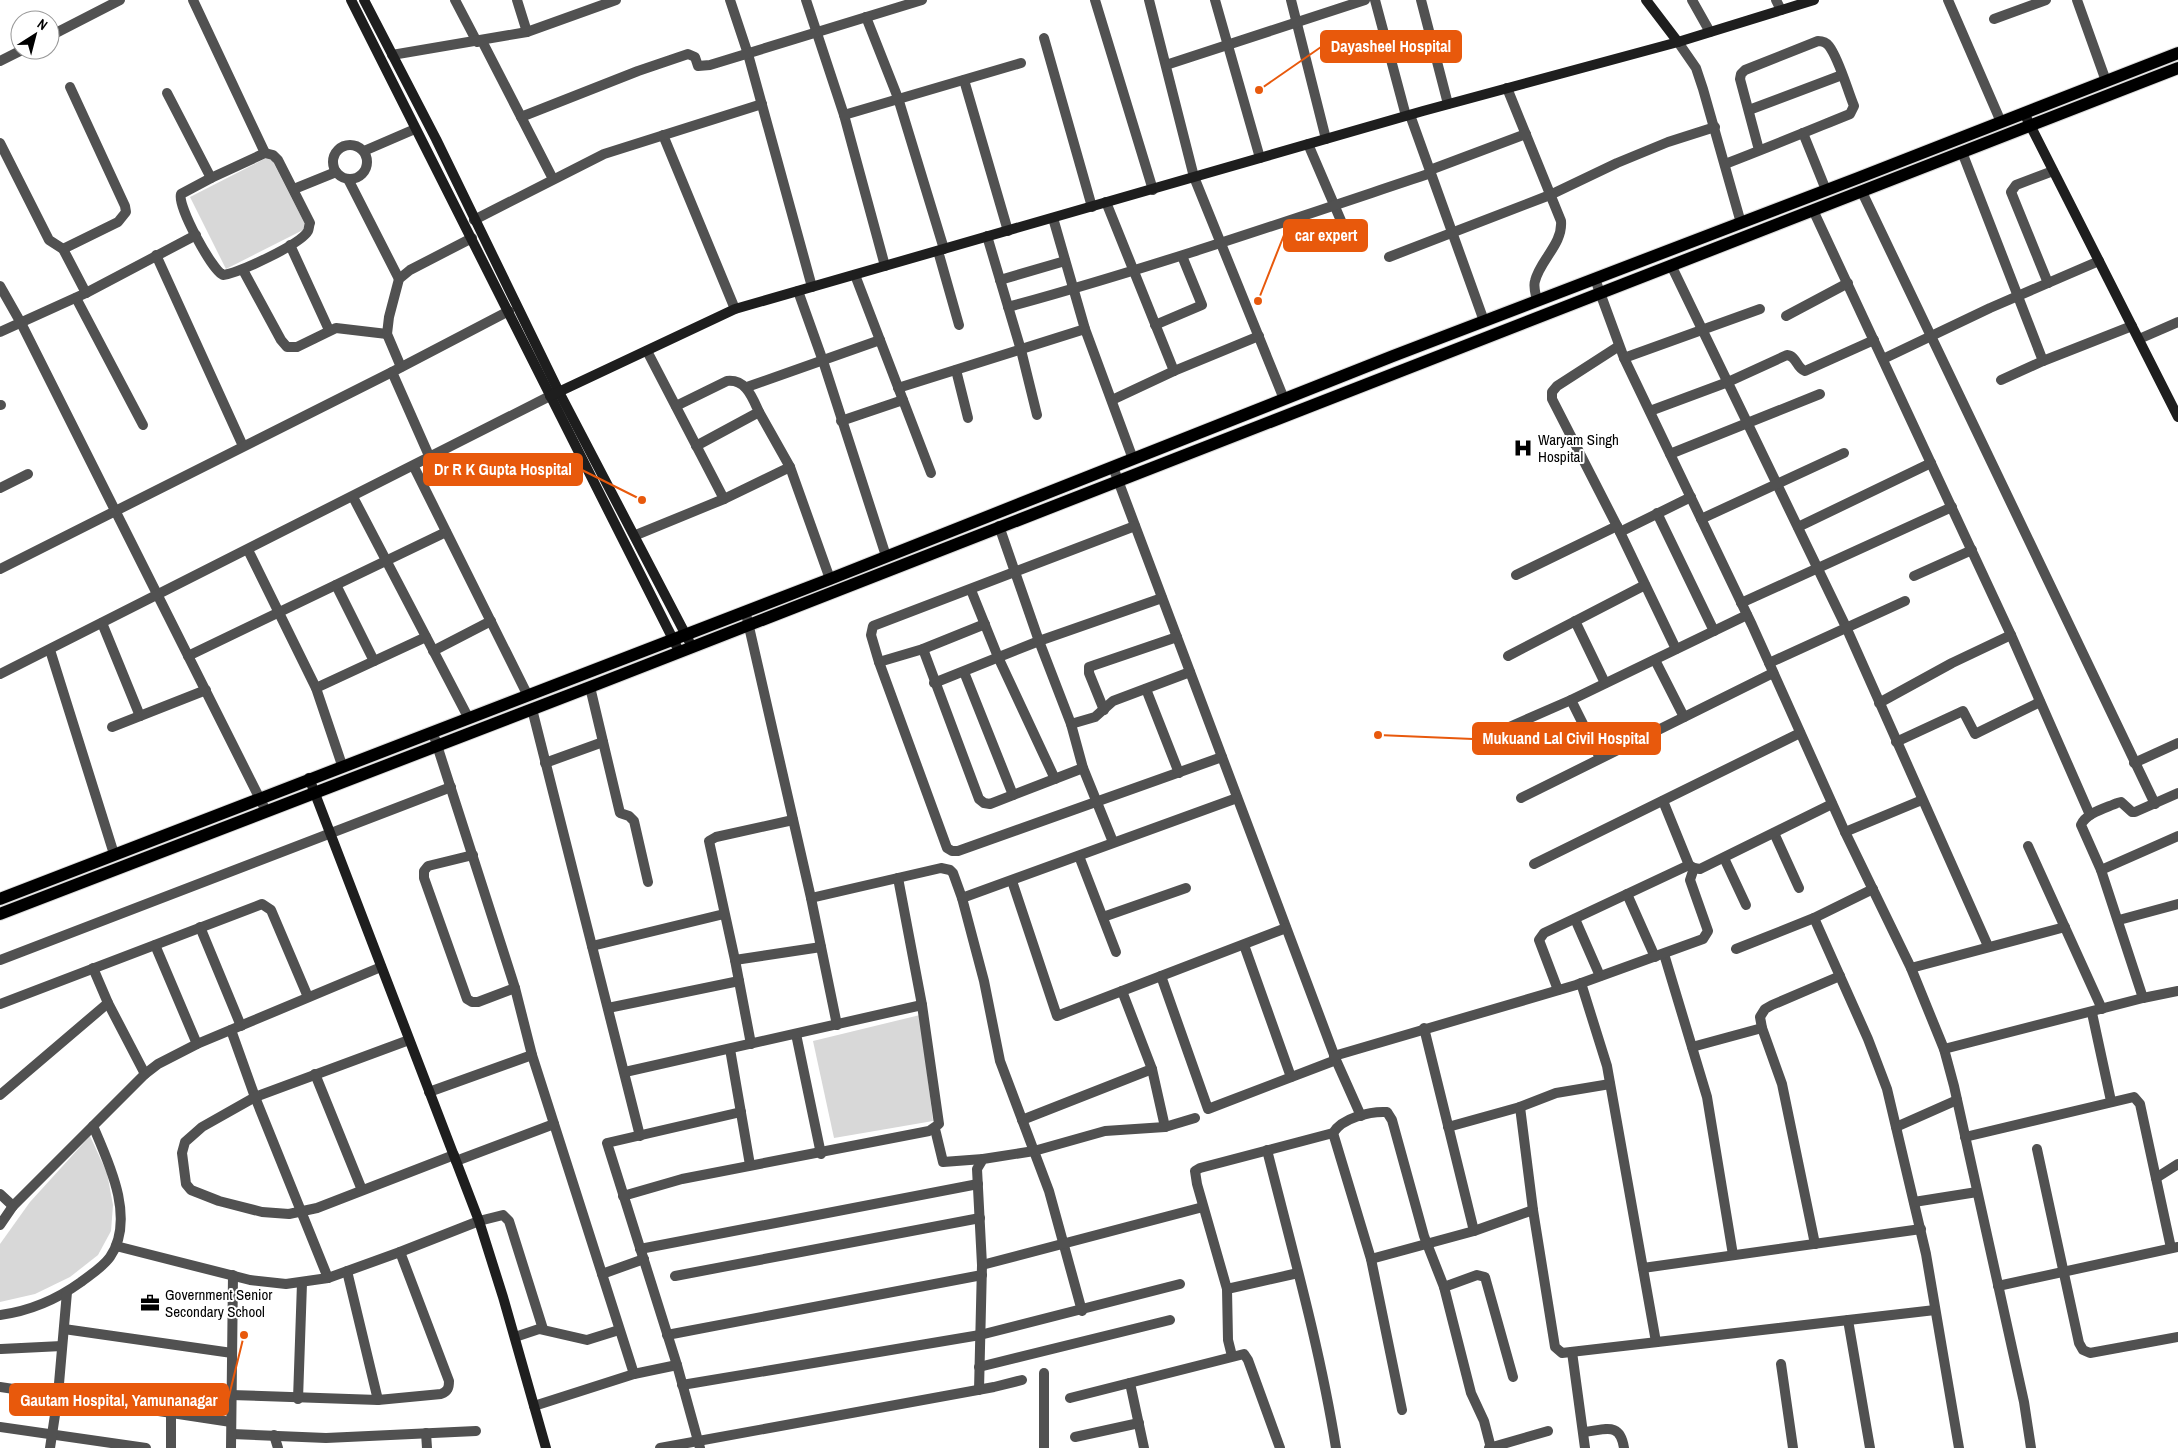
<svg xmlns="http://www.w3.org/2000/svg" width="2178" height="1448" font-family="'Archivo Narrow',sans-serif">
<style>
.green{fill:#d8d8d8}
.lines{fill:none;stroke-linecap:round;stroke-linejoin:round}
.primary-casing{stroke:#dbdbdb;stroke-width:14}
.street{stroke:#515151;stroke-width:10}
.secondary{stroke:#1e1e1e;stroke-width:10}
.primary{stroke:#000;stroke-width:12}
.labels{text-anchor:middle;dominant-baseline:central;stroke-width:4;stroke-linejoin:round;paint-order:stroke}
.poi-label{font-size:15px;fill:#000;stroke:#fff;text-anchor:start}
.leader{fill:none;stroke:#e8590c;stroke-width:2}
.callout-dot{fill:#e8590c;stroke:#fff;stroke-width:2}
.callout{fill:#e8590c;stroke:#e8590c;stroke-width:2}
.callout-label{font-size:16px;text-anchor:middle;font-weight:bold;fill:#fff}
</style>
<rect width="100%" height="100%" fill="#fff"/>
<g class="green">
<polygon points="270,156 307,228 226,269 190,197"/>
<polygon points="920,1015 933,1121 834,1138 813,1041"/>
<polygon points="90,1136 107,1173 113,1205 111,1231 98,1255 70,1277 35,1294 0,1302 0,1244 30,1202"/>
</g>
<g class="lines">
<g class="primary-casing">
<g id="primary">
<polyline points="0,899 830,579 1393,356 1858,178 2178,53"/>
<polyline points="0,914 590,687 2178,68"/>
</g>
</g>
<g class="street">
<polyline points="193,0 265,153"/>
<polyline points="455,0 477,42"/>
<polyline points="517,0 527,32"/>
<polyline points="730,0 748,54 812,287"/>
<polyline points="806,0 844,115 885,266"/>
<polyline points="1095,0 1153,190"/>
<polyline points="1149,0 1194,177 1284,399"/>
<polyline points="1215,0 1260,158"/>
<polyline points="1291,0 1326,139"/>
<polyline points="1375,0 1406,116"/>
<polyline points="1421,0 1448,104"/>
<polyline points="1692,0 1710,32"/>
<polyline points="1776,0 1781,10"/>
<polyline points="1948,0 2001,122"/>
<polyline points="2077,0 2106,81"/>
<polyline points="866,17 898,98 944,249"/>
<polyline points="1994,19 2046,0"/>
<polyline points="50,36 120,0"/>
<polyline points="1044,38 1092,207"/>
<polyline points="482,41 553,179"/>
<polyline points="1678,42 1696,68 1703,89 1741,223"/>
<polyline points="392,55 527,32 616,0"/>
<polyline points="0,61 22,50"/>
<polyline points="1166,65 1365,0"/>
<polyline points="964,80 1008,231"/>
<path d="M1507 88 1561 221C1563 244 1540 260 1535 281 1533 287 1536 295 1537 301"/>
<polyline points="167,93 211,178"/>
<polyline points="1749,110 1842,75"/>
<polyline points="844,115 1021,63"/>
<polyline points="1410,115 1484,321"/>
<polyline points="521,117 638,71 688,54 695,57 698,66 710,65 922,0"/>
<polyline points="1803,133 1826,190"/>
<polyline points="663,135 735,309"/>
<polyline points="0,143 49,240 63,249 86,293"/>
<polyline points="1308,144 1351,244"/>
<circle cx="350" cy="162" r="17"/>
<polyline points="364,151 415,129"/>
<polyline points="1962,152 2043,361"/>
<path d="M265 153 273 155 278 160 310 223C309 225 309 229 308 231 301 244 239 273 223 275 212 270 177 206 181 194L211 178Z"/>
<path d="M1725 164C1767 148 1808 131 1850 114L1854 106C1847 89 1839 59 1829 46 1826 42 1823 41 1818 41L1745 70 1741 74 1740 79 1759 150"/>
<polyline points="1430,170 1526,134"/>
<polyline points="348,179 399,279"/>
<polyline points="294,189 336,172"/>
<polyline points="1862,192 2155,804"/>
<polyline points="1106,202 1174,371"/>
<polyline points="1813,210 2011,635 2090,815"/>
<polyline points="1053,218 1085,329 1133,459"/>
<polyline points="474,220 604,154 762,104"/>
<polyline points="987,236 1021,350 1037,415"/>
<polyline points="290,245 329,330"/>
<polyline points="63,249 118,222 126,212 125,206 70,87"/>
<polyline points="938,251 959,325"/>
<polyline points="156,255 243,446"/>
<polyline points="1389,257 1550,195 1617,163 1668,142 1715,127"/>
<polyline points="1671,265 1846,627 1988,946"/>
<polyline points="243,270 281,340 287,347 297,347 336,328 387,334"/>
<polyline points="855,275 931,473"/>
<polyline points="1595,279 1624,358 1752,625 1845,832 1911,968 1944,1049 1954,1086 2024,1402 2031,1448"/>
<polyline points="1000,280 1065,261"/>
<polyline points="2048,283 2011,192 2016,185 2053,171"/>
<polyline points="0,286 21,323 266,811"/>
<polyline points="798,291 823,361 886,556"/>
<polyline points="76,298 143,425"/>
<path d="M1008 307C1151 268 1290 220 1431 173"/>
<polyline points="1786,316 1848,283"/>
<polyline points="1155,325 1202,305 1182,256"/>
<polyline points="0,332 86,293 196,235"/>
<polyline points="2139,339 2178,322"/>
<polyline points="1619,346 1557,386 1552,392 1552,399 1617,526 1676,649"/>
<polyline points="647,351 724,499"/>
<polyline points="1624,358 1760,309"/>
<polyline points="1883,359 1990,308 2099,261"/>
<polyline points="401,367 387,334 389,317 399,279 410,270 472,238"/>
<polyline points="956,370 968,418"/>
<polyline points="392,372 430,458"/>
<polyline points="2001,380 2043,361 2132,326"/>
<polyline points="747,387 880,340"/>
<polyline points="898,388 1085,329"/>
<polyline points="1112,400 1174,371 1259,336"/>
<polyline points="0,405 1,405"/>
<path d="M676 406 727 381C746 379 752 397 759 412L696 446"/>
<path d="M1650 411 1728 382 1787 355C1797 356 1796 368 1805 371L1874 340"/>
<polyline points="759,412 790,467 830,579"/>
<polyline points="841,421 903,400"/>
<polyline points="1670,454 1820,394"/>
<polyline points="414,467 527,694"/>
<polyline points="1113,467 1336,1060 1361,1116"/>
<polyline points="0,488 28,474"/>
<polyline points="353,497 468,717"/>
<polyline points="1657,513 1714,631"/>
<polyline points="1701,519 1844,453"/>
<polyline points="999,526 1039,641 1071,724 1083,768 1113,842"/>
<polyline points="1135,526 873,626 871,635 879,662 947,848 952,851 958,851 1222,757"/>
<polyline points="1798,527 1931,463"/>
<polyline points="1620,532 1691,497"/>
<polyline points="636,535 724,499 790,467"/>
<polyline points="248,550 316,688 342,765"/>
<polyline points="0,569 392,372 509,311"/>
<polyline points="1516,575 1617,526"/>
<polyline points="1914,576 1972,550"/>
<polyline points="336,585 374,661"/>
<polyline points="971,590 998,657 1055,779"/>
<polyline points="1741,603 1952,507"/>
<polyline points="747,618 811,898 837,1025"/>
<polyline points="1575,621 1605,683"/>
<polyline points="102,623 140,716"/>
<polyline points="923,649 979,799 984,803 990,804 1083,768"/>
<polyline points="50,650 114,854"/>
<polyline points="433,651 491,621"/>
<polyline points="188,656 446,532"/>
<polyline points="1508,656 1645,585"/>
<polyline points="1655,660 1684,717"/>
<polyline points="879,662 923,649 985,624"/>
<polyline points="1769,663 1905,601"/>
<polyline points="964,672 1013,795"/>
<polyline points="0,674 550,396"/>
<polyline points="934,683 1039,641 1162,598"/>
<polyline points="590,687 619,809 620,813 629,816 634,821 648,882"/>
<polyline points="316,688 426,637"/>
<polyline points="1146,689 1179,773"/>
<polyline points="1571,700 1600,758"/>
<polyline points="1879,703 1952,663 2011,635"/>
<polyline points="532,709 640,1136"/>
<polyline points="1104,710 1089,673 1089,667 1177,637"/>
<polyline points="1071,724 1095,717 1113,701 1190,672"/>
<polyline points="112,727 206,690"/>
<polyline points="1507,728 1571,700 1747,615"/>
<polyline points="435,739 515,988 532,1055 634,1374"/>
<polyline points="1896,742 1963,711 1975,734 2040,702"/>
<polyline points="545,763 603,742"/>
<polyline points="2134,763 2178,743"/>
<polyline points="1521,798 1773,673"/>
<polyline points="1663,801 1689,865"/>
<polyline points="1845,832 1922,800"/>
<polyline points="1774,833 1799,888"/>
<polyline points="2028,846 2102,1009"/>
<polyline points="473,855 428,866 424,871 424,878 467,999 472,1002 478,1002 515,988"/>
<polyline points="1079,856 1116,952"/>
<polyline points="1724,858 1746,905"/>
<polyline points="1534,864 1800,733"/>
<polyline points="2101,870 2178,836"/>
<polyline points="1012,881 1057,1016 1286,928"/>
<polyline points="1627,894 1655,957"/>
<polyline points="811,898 941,868 950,870 953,873 962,898 984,981 1000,1061 1049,1191 1082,1311"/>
<polyline points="962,898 1237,798"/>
<polyline points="1103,917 1186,888"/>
<polyline points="1814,918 1868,1039 1887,1089 1926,1254 1959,1448"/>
<polyline points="1575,919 1600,976"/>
<polyline points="2119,920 2178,904"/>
<polyline points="200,927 241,1026"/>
<polyline points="155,945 197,1044"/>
<polyline points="1244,945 1291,1077"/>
<polyline points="592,946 724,914"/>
<polyline points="1736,949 1814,918 1873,889"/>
<polyline points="1664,954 1707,1097 1733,1255"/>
<polyline points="0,960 451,787"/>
<polyline points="735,960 821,947"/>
<polyline points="93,968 108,1003 145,1074"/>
<polyline points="1911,968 2065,927"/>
<polyline points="1161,976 1208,1109 1336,1060"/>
<polyline points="1581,983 1607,1066 1656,1342"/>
<polyline points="1558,990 1539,940 1544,933 1689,865 1694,868 1700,869 1832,804"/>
<polyline points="1122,991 1152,1069 1165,1127"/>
<path d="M2143 998 2101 870 2081 825C2086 813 2106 808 2117 803L2121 802 2132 812H2135L2178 793"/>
<polyline points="0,1004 262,904 271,910 308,997"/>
<polyline points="608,1008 739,981"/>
<polyline points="2092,1013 2111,1101"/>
<polyline points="1424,1028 1474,1231"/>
<polyline points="231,1030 255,1097 328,1278"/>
<polyline points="796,1034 821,1154"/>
<polyline points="409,1040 255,1097 202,1127 185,1142 182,1153 186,1184 191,1190 219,1201 262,1212 289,1214 317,1208 454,1155"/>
<polyline points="751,1044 735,960 709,841 716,837 793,820"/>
<polyline points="1692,1047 1762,1028"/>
<polyline points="730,1049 750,1165"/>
<polyline points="1944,1049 2143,998 2178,991"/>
<polyline points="1334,1056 1576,985 1703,939 1708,931 1690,880 1694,868"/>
<polyline points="625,1072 922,1005"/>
<polyline points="315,1074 362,1190"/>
<polyline points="429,1092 532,1055"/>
<polyline points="0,1095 108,1003"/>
<polyline points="1520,1107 1533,1210 1555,1347 1562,1353 1935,1310"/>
<polyline points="1022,1120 1152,1069"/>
<polyline points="1448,1127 1520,1107 1556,1093 1610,1084"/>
<polyline points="1896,1127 1957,1100"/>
<polyline points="935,1129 943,1162 983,1159"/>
<polyline points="1333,1133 1371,1259 1402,1410"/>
<polyline points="1965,1137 2134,1097 2140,1104 2171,1248"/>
<polyline points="2037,1149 2079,1343 2083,1350 2090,1353 2178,1337"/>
<path d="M1267 1150C1292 1249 1320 1348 1336 1448"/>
<polyline points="456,1161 554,1124"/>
<polyline points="2156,1178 2178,1164"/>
<polyline points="0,1194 13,1206"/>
<polyline points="623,1196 682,1179 929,1131 939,1124 922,1005 898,878"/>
<polyline points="1914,1202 1977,1192"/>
<polyline points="0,1225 13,1206 145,1074 158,1064 197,1044 381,967"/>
<polyline points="1815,1244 1782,1084 1762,1028 1760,1017 1765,1009 1772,1005 1840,976"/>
<polyline points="116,1246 250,1280 286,1284 328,1278 400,1252 479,1221 503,1215 509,1221 543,1329"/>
<polyline points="640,1249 978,1184"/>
<polyline points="1371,1259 1474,1231 1533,1210"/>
<polyline points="982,1265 1203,1207"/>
<polyline points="1643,1268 1921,1229"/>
<polyline points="347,1271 378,1400"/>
<polyline points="602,1274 644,1259"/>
<polyline points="675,1276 980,1218"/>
<polyline points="1998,1286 2178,1247"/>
<polyline points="1444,1287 1477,1275 1485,1277 1513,1377"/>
<polyline points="1227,1289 1298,1273"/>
<path d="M0 1315C30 1311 56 1300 81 1282 90 1275 103 1267 110 1257 136 1219 109 1163 93 1126"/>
<polyline points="1848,1320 1870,1448"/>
<polyline points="64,1329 232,1353"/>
<polyline points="667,1335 982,1275"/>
<polyline points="515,1337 539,1329 587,1340 619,1330"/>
<polyline points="1,1349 62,1346"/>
<polyline points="1572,1352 1585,1448"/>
<path d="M1232 1356 1228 1340 1227 1289 1197 1184 1195 1171 1200 1168 1333 1133C1342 1118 1370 1111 1387 1112L1392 1120 1424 1236 1444 1287 1471 1393 1484 1421 1491 1448"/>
<polyline points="1781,1364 1793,1448"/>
<polyline points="979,1367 1170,1320"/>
<polyline points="1130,1383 1144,1448"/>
<polyline points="682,1385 980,1335 1180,1284"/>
<polyline points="0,1387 231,1422"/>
<polyline points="979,1390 982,1265 977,1169 983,1159 1034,1151 1105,1131 1165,1127 1195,1118"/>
<path d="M231 1395 378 1400 441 1394C448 1391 449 1388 449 1381L400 1252"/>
<polyline points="1070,1398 1244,1354 1248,1360 1280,1448"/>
<polyline points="298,1399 302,1283"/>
<polyline points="534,1406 634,1374 677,1365"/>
<polyline points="171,1413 171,1448"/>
<polyline points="0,1427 146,1448"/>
<path d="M1584 1432C1605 1430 1620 1421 1624 1448"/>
<polyline points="426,1433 427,1448"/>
<polyline points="232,1434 326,1438 476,1431"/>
<polyline points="274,1435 278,1448"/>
<polyline points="1075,1437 1139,1423"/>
<polyline points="50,1448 58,1395 67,1292"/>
<polyline points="231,1448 233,1275"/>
<polyline points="660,1448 994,1387 1022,1380"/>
<polyline points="700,1448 677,1365 607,1143 741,1112"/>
<polyline points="1044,1448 1044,1373"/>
<polyline points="1489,1448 1548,1431"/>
</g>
<g class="secondary">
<polyline points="351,0 679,651"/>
<polyline points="364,0 436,139 559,392 689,641"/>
<polyline points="1646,0 1678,42"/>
<polyline points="2024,113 2178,417"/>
<polyline points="550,396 735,309 1423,111 1678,42 1814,0"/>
<polyline points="309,778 479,1221 503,1297 546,1448"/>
</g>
<use href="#primary" class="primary"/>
</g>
<defs>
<g id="hospital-bare" transform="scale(1.5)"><path d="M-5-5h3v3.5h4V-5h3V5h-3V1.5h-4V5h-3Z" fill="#000" stroke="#fff" stroke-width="2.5" paint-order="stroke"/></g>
<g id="office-bare" transform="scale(1.5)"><path d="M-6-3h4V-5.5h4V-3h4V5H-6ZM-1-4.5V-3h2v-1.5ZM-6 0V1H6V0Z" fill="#000" stroke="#fff" stroke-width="2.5" paint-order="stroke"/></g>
</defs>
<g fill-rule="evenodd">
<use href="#hospital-bare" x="1523" y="448"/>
<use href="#office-bare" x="150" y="1303"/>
</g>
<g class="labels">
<g class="poi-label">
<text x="1538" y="439">Waryam Singh<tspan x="1538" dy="17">Hospital</tspan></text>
<text x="165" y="1294">Government Senior<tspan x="165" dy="17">Secondary School</tspan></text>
</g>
</g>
<path class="leader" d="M1259 90L1321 47M1258 301L1284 235M642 500L582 470M1378 735L1473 739M244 1335L228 1400"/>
<g class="callout-dot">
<circle cx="1259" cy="90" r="5"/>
<circle cx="1258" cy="301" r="5"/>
<circle cx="642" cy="500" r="5"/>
<circle cx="1378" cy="735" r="5"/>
<circle cx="244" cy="1335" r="5"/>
</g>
<g class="callout">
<rect x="1321" y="31" width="140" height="31" rx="5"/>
<rect x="1284" y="220" width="83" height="31" rx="5"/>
<rect x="424" y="454" width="158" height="31" rx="5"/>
<rect x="1473" y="723" width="187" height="31" rx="5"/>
<rect x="10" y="1384" width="218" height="31" rx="5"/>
</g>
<g class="callout-label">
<text x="1391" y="52">Dayasheel Hospital</text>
<text x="1326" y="241">car expert</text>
<text x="503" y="475">Dr R K Gupta Hospital</text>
<text x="1566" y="744">Mukuand Lal Civil Hospital</text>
<text x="119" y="1406">Gautam Hospital, Yamunanagar</text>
</g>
<g transform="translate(35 35) rotate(36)"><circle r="24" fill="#ffffff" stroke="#999999"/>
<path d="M0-4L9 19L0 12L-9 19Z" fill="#000000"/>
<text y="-8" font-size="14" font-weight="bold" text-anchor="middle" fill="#000000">N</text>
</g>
</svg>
